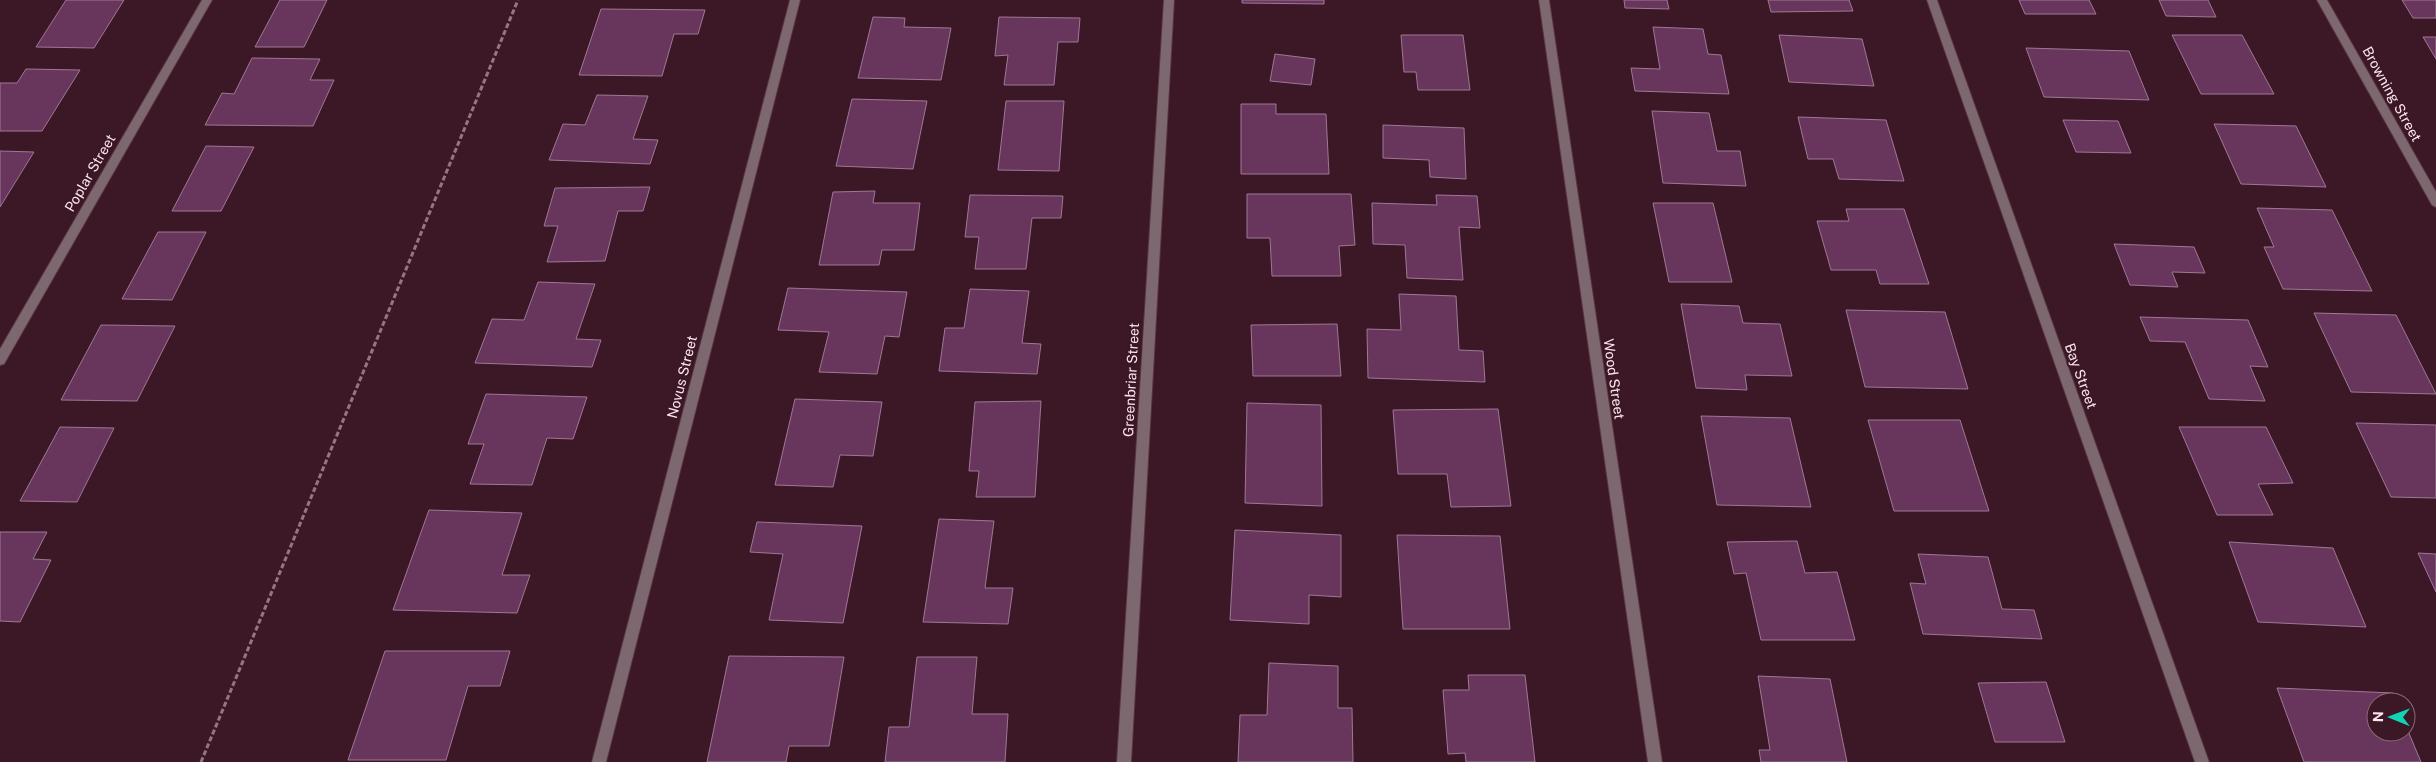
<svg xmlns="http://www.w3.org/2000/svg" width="2436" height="762" font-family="'Public Sans',sans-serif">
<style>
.building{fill:#68365d;stroke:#9e7894}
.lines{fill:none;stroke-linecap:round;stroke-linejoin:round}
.minor-casing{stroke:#573442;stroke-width:2}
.path{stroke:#947681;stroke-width:3;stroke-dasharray:5 2.5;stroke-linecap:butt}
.minor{fill:#7d686f;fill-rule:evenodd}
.labels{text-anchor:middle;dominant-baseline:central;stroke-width:4;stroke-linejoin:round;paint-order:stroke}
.street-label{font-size:14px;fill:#fce6ed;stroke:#3c1726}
</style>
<rect width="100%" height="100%" fill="#3c1726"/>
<g class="building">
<polygon points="66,0 124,0 94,48 36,47"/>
<polygon points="280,0 327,0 304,47 255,47"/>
<polygon points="1242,0 1324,0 1324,4 1242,3"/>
<polygon points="1624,0 1667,0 1669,9 1625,8"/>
<polygon points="1768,0 1849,0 1853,11 1771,12"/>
<polygon points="2019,0 2089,0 2096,14 2025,14"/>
<polygon points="2159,0 2208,0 2216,17 2166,16"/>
<polygon points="2402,0 2436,0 2436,18 2413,18"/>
<polygon points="601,9 705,10 698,34 674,34 662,76 579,75"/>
<polygon points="873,17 905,18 904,27 951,28 941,80 858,78"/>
<polygon points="999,17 1080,18 1078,42 1058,42 1054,85 1004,85 1008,55 995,56"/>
<polygon points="1653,27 1703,29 1708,54 1721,55 1729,94 1635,91 1631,68 1660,69"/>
<polygon points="1401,35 1463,35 1470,90 1418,90 1416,72 1404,72"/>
<polygon points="1779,35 1862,39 1874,86 1789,82"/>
<polygon points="2172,35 2242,35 2274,94 2201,94"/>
<polygon points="2423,37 2436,37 2436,59"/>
<polygon points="2026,48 2129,51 2149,100 2044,97"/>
<polygon points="1275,54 1315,59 1311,85 1270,81"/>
<polygon points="252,58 320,59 310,80 334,80 313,126 205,125 222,93 234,94"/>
<polygon points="26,69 80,70 42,131 0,131 0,83 17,83"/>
<polygon points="597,95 648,96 633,139 658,140 650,164 549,160 563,124 585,125"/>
<polygon points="852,99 927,101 913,169 836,166"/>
<polygon points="1006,101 1064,101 1059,171 998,170"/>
<polygon points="1241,104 1276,104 1276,114 1326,114 1329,174 1241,174"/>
<polygon points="1652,111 1709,113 1717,151 1740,151 1746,186 1663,183"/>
<polygon points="1798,117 1886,120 1904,181 1839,179 1833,159 1808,159"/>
<polygon points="2063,120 2118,121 2131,153 2076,152"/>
<polygon points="2214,124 2296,126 2326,187 2241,184"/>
<polygon points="1383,125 1464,128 1466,179 1430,177 1429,160 1383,158"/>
<polygon points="206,146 254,147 221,211 172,211"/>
<polygon points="0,151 34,152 0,207"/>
<polygon points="650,187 643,211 618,211 605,261 547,262 558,226 544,226 555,188"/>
<polygon points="875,191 873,203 920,203 914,250 882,250 879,265 819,265 833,192"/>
<polygon points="1247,194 1351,194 1355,245 1339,246 1341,276 1272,276 1270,238 1247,238"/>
<polygon points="970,195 1063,196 1061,218 1032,218 1026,269 975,269 979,237 965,237"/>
<polygon points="1436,195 1477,196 1480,228 1459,227 1463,280 1407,278 1405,245 1373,244 1372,203 1437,205"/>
<polygon points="1653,203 1713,203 1732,282 1669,282"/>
<polygon points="2257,208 2332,210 2372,291 2283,289 2264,247 2274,247"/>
<polygon points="1846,209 1904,209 1929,284 1880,284 1876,270 1831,270 1817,221 1849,221"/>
<polygon points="158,232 206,232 172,300 122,299"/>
<polygon points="2114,244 2194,247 2205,273 2172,272 2178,287 2130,285"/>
<polygon points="538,282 595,284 576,339 601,340 592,367 475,363 492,319 524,320"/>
<polygon points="788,288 907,292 899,337 885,336 877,374 819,372 829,332 778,330"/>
<polygon points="970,289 1029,291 1022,343 1041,344 1037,374 939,371 945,328 964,328"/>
<polygon points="1399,294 1456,296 1459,350 1483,351 1485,382 1368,378 1367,329 1401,330"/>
<polygon points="1681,304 1739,306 1743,323 1780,324 1792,376 1745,375 1747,390 1696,388"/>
<polygon points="1846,310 1945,312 1968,389 1865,387"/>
<polygon points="2314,313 2396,315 2436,394 2351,392"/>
<polygon points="2140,317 2248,320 2268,367 2250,366 2265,401 2209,399 2185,342 2150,341"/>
<polygon points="1337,324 1341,376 1253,376 1251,325"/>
<polygon points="101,325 175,326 137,401 61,400"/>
<polygon points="486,394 587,397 573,439 547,438 532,485 470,484 484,444 468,444"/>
<polygon points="795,399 882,402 873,456 840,455 833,487 775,485"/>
<polygon points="1041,401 1035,497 976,497 979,471 969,471 975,402"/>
<polygon points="1247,403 1321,405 1322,506 1245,503"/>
<polygon points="1498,409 1511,506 1451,507 1447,474 1398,474 1393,410"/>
<polygon points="1701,416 1790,418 1811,507 1717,505"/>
<polygon points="1868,420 1960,420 1989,511 1894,511"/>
<polygon points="2356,423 2436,425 2436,498 2391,497"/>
<polygon points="60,427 114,428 77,502 20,501"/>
<polygon points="2179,427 2266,427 2293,483 2258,484 2273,515 2217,515"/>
<polygon points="429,510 522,513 502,575 530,575 517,613 393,610"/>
<polygon points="939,519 994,521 985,588 1013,588 1008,624 923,622"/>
<polygon points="757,522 862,526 843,623 769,620 783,554 750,552"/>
<polygon points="1235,530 1341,535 1341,597 1309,595 1309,624 1230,620"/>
<polygon points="0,532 47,532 33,559 51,560 20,622 0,621"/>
<polygon points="1397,535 1500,536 1510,629 1403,629"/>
<polygon points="1797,541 1805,573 1837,572 1855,640 1761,640 1746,573 1734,574 1727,542"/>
<polygon points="2229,542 2333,548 2366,627 2258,622"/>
<polygon points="2418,553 2436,554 2436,592"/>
<polygon points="1918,554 1988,557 2002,609 2034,610 2042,639 1923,634 1910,583 1926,584"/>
<polygon points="385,651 510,651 500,686 468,686 446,760 348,760"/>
<polygon points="729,656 844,657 829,746 789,746 786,762 707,762"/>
<polygon points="917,657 977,657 972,714 1008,714 1005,762 885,762 889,727 909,727"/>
<polygon points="1269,663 1338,666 1338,708 1352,708 1353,762 1238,762 1240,715 1267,715"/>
<polygon points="1468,675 1525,675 1535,762 1466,762 1465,753 1448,754 1443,690 1469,690"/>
<polygon points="1758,676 1830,679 1847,762 1761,762 1759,750 1770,750"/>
<polygon points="2046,682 2065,742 1995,742 1978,683"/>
<polygon points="2277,688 2393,693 2396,702 2376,702 2376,732 2406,732 2406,726 2421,762 2304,762"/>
</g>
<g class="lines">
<g class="minor-casing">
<g id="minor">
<polygon points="202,0 212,0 4,364 0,365 0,349"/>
<polygon points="790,0 800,0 606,762 592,762"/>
<polygon points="1164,0 1174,0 1131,762 1117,762"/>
<polygon points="1539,0 1549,0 1662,762 1648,762"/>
<polygon points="1927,0 1937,0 2209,762 2195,762"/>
<polygon points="2317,0 2327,0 2436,192 2436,207 2432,205"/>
</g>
</g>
<polyline class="path" points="201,762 518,0"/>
<use href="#minor" class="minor"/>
</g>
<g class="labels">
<g class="street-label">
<text transform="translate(2392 94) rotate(61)">Browning Street</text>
<text transform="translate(90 173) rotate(-60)">Poplar Street</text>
<text transform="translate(2081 376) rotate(70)">Bay Street</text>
<text transform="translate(682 377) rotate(-76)">Novus Street</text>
<text transform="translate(1614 379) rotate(82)">Wood Street</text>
<text transform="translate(1131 380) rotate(-87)">Greenbriar Street</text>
</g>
</g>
<g transform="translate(2391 717) rotate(271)"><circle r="24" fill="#3c1726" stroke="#896a76"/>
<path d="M0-4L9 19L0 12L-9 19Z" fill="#10d5b4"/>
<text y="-8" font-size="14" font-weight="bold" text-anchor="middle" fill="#fce6ed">N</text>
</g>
</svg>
